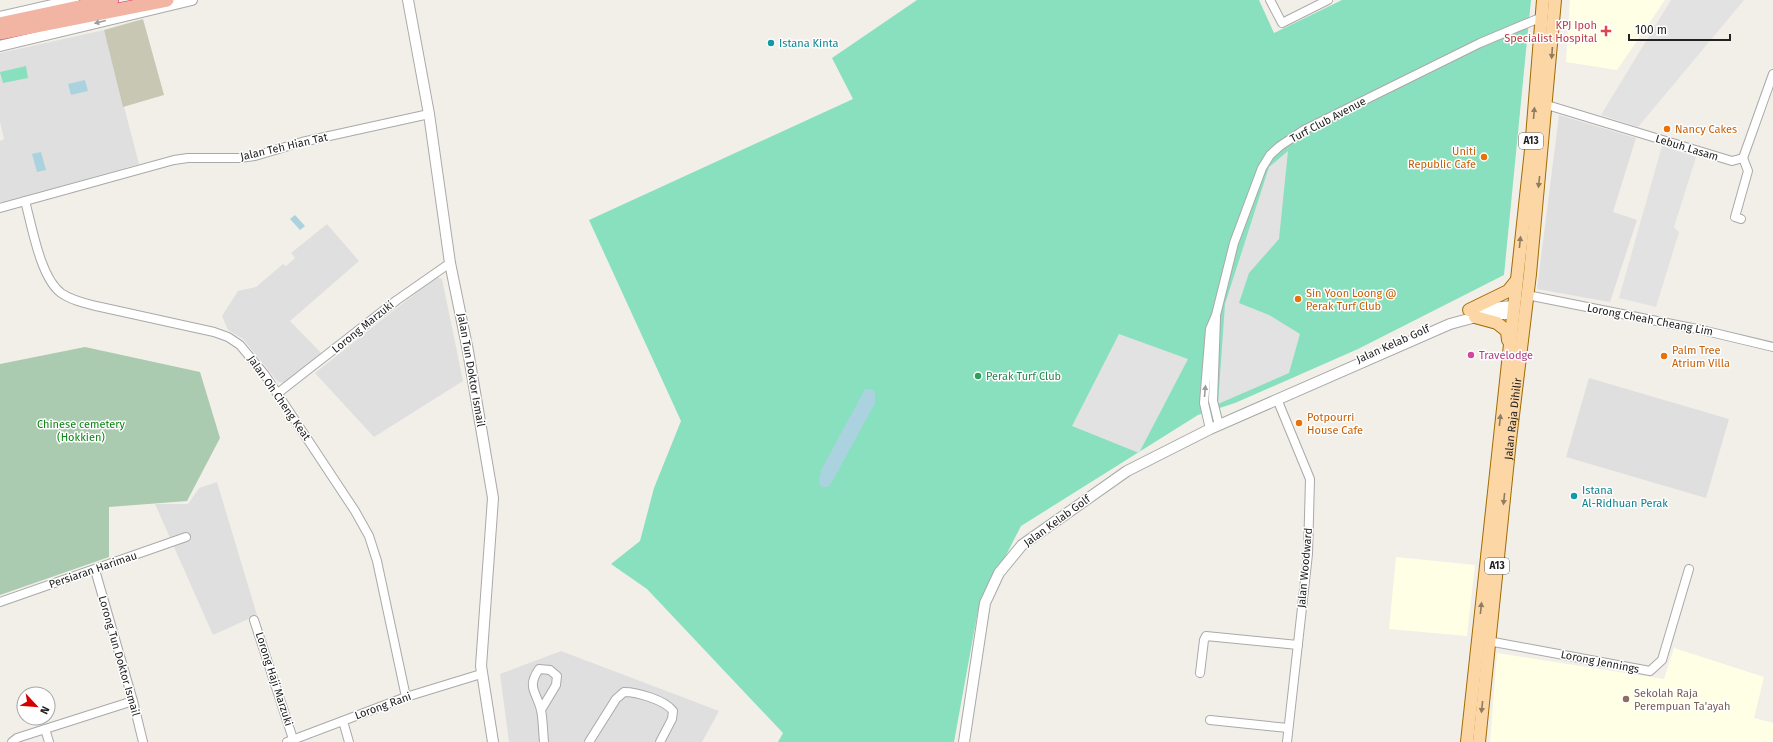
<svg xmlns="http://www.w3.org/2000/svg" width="1773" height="742" font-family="'Fira Sans',sans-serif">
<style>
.residential{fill:#e0dfdf}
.education{fill:#ffffe5}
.construction{fill:#c7c7b4}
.cemetery{fill:#aacbaf}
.pitch{fill:#88e0be}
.parking{fill:#e2e2e2}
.water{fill:#aad3df}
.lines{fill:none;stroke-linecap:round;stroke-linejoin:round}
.minor-casing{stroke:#a9a9a9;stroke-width:10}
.tertiary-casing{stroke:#a9a9a9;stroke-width:12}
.primary-casing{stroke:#a06b00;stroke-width:14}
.trunk-casing{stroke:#dc2a67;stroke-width:14}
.minor{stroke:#fff;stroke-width:8}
.tertiary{stroke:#fff;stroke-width:10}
.primary{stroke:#fcd6a4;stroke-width:12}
.trunk{stroke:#f2b4a3;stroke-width:13}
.oneway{fill:#9c9c9c}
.oneway2{fill:#8f7c63}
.health-dot{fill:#e0444e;stroke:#fff;stroke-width:1.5}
.culture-dot{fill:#0f9aa8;stroke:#fff;stroke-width:1.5}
.food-dot{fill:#e8710a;stroke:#fff;stroke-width:1.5}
.hotel-dot{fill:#d1479c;stroke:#fff;stroke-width:1.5}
.leisure-dot{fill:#2e9e5b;stroke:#fff;stroke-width:1.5}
.education-dot{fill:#8d6e63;stroke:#fff;stroke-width:1.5}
.labels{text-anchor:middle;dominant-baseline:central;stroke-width:3;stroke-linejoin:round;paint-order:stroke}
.shield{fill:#fff;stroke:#646464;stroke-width:1}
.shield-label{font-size:10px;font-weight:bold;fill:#222}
.health-label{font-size:11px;fill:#be3a42;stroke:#fff;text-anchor:end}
.culture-label{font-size:11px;fill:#0d838f;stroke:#fff;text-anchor:start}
.street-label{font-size:11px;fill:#222;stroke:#fff}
.food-label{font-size:11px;fill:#c56008;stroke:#fff;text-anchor:start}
.hotel-label{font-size:11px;fill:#b23c85;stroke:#fff;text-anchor:start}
.leisure-label{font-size:11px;fill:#27864d;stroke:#fff;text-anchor:start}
.park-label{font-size:11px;fill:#0c8416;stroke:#fff}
.education-label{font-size:11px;fill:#785e54;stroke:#fff;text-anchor:start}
</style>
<rect width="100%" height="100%" fill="#f2efe9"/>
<g class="residential">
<polygon points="104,30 139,164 6,202 0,202 0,141 4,139 0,122 0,53"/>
<polygon points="1559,115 1636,138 1613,212 1637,220 1610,302 1537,289"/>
<polygon points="327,224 359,261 290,321 321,353 285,383 278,382 243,339 228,330 222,316 238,291 256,287 283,264 286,266 295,258 291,253"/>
<polygon points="436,277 442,279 463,381 374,437 315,373"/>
<polygon points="1589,378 1729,419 1706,498 1566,457"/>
<polygon points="217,482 257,615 213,635 155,504 188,504 199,488"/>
<polygon points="561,651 719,711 702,742 509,742 500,674"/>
</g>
<g class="education">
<polygon points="1570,0 1665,0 1617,70 1566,62"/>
<polygon points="1396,557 1475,565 1467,636 1389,629"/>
<polygon points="1674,648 1764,677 1754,718 1773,723 1773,742 1490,742 1497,653 1664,679"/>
</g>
<polygon class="construction" points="143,19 164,95 123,107 104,30"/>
<polygon class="cemetery" points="85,347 200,372 220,438 187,501 109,507 109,557 0,595 0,364"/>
<g class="pitch">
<polygon points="917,0 1259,0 1274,33 1342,0 1531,0 1504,275 1358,349 1235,403 1198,415 1021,526 978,610 954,742 778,742 783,733 647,589 611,564 640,541 654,488 681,421 589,220 853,99 832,58"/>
<polygon points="26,66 28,78 3,83 0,72"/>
</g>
<g class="parking">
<polygon points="1671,0 1744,0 1638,127 1601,115"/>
<polygon points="1662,146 1696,157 1674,227 1679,232 1656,307 1619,298"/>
<polygon points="1288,151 1279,239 1249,273 1239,303 1269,315 1300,334 1289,373 1218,404 1225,304 1269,167"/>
<polygon points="1119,334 1188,359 1139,453 1072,426"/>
</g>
<g class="water">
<polygon points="85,80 88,91 71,95 68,84"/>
<polygon points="41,152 46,170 37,172 32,154"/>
<polygon points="295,215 305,226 300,230 290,219"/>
<polygon points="865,389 871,389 875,392 875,403 832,482 828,487 822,487 819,483 821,470"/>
</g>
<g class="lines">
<g class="minor-casing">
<g id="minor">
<polyline points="1270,0 1282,23 1328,0"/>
<polyline points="1547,105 1732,161 1743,158 1773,74"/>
<path d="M25 201C32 226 40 277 61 293 71 300 84 303 96 306L214 332 228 337 240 345 265 375 355 511 369 536 377 561 406 697"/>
<polyline points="0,208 174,160 188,158 239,158 255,156 302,142 429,114"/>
<polyline points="1741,219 1735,217 1748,171 1743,158"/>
<polyline points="1527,295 1702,330 1773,347"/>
<polyline points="1216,318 1213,401 1219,425"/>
<polyline points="278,393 397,300 450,263"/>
<polyline points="1277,399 1310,479 1308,554 1287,742"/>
<polyline points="1210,429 1204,403 1210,329 1216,315 1234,243 1262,168 1270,155 1280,146 1304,130 1480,43 1542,17"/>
<polyline points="95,570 133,701 143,742"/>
<polyline points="0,602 186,537"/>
<polyline points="254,620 293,739"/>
<polyline points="1488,641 1650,671 1662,660 1689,569"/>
<polyline points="1200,673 1204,640 1206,636 1298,645"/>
<path d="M541 710 556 685 557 676 550 670 539 669C526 688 537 692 541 710 543 720 543 732 544 742"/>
<polyline points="1210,720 1288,728"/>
<polyline points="343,721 349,742"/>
<polyline points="45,729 49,742"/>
<polyline points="12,742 17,738 133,701"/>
<polyline points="287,742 406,697 481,674"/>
<path d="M589 742 616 699 624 692C637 692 665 700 673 711L672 719 660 742"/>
</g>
</g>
<g class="tertiary-casing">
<g id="tertiary">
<polyline points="408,0 429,114 450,263 468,351 493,498 481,666 493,742"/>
<polyline points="0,17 74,0"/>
<polyline points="0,46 192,0"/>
<polyline points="1478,309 1514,306"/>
<polyline points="964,742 985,603 999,573 1022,545 1127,471 1210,429 1450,324 1487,314 1513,314"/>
</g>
</g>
<g class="primary-casing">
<g id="primary">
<polyline points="1469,310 1508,291 1516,281"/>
<polyline points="1475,317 1497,323 1507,331 1508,340"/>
<polyline points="1467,742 1531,150 1543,0"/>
<path id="s1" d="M1479 742 1510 440 1530 274 1555 0"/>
</g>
</g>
<g class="trunk-casing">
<g id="trunk">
<polyline points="0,24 112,0"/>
<polyline points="0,33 167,0"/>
</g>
</g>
<use href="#minor" class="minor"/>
<use href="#tertiary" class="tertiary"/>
<use href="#primary" class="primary"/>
<use href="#trunk" class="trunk"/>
</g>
<defs><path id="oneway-solid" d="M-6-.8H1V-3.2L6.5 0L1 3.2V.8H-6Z"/></defs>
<g class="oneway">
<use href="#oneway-solid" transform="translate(100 22) rotate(166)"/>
<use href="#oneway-solid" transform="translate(1205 391) rotate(-85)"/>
</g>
<g class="oneway2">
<use href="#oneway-solid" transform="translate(1552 53) rotate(94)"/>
<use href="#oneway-solid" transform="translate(1534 113) rotate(-85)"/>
<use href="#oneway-solid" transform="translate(1539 182) rotate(96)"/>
<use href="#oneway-solid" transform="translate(1520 242) rotate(-84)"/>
<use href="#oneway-solid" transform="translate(1500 420) rotate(-84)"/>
<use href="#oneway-solid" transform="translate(1504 499) rotate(96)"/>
<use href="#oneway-solid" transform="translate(1481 608) rotate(-84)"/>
<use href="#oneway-solid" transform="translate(1482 707) rotate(96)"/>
</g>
<path class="health-dot" d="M1604 25h4v4h4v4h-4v4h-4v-4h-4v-4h4z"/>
<g class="culture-dot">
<circle cx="771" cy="43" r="4"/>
<circle cx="1574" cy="496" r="4"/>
</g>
<g class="food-dot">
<circle cx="1667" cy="129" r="4"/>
<circle cx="1484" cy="157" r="4"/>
<circle cx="1298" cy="299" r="4"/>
<circle cx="1664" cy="356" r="4"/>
<circle cx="1299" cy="423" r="4"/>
</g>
<circle class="hotel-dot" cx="1471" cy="355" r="4"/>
<circle class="leisure-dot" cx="978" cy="376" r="4"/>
<circle class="education-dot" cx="1626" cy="699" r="4"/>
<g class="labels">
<g class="shield">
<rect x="1519" y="133" width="24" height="16" rx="3"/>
<rect x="1485" y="558" width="24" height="16" rx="3"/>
</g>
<g class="shield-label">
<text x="1531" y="141">A13</text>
<text x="1497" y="566">A13</text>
</g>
<g class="health-label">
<text x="1597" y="25">KPJ Ipoh<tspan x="1597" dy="13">Specialist Hospital</tspan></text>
</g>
<g class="culture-label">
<text x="779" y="43">Istana Kinta</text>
<text x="1582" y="490">Istana<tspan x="1582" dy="13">Al-Ridhuan Perak</tspan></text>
</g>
<g class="street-label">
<text transform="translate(1328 120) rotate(-28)">Turf Club Avenue</text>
<text transform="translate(284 147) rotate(-13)">Jalan Teh Hian Tat</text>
<text transform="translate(1687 148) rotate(17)">Lebuh Lasam</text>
<text transform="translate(1650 320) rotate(11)">Lorong Cheah Cheang Lim</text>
<text transform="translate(363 327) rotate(-39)">Lorong Marzuki</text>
<text transform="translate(1393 344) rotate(-24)">Jalan Kelab Golf</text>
<text transform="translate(471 370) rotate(80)">Jalan Tun Doktor Ismail</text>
<text transform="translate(279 398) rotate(55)">Jalan Oh Cheng Keat</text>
<text stroke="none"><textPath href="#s1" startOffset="325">Jalan Raja Dihilir</textPath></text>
<text transform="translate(1057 521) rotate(-36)">Jalan Kelab Golf</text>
<text transform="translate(1305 568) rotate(-85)">Jalan Woodward</text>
<text transform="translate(93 570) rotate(-19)">Persiaran Harimau</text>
<text transform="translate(119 656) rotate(74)">Lorong Tun Doktor Ismail</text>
<text transform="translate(1600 662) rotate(11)">Lorong Jennings</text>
<text transform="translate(274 679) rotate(72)">Lorong Haji Marzuki</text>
<text transform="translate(383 706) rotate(-20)">Lorong Rani</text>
</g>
<g class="food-label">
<text x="1675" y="129">Nancy Cakes</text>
<text x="1476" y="151" text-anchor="end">Uniti<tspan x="1476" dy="13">Republic Cafe</tspan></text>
<text x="1306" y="293">Sin Yoon Loong @<tspan x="1306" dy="13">Perak Turf Club</tspan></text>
<text x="1672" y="350">Palm Tree<tspan x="1672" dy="13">Atrium Villa</tspan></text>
<text x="1307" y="417">Potpourri<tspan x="1307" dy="13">House Cafe</tspan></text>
</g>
<g class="hotel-label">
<text x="1479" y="355">Travelodge</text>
</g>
<g class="leisure-label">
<text x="986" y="376">Perak Turf Club</text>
</g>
<g class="park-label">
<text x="81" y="424">Chinese cemetery<tspan x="81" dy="13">(Hokkien)</tspan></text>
</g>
<g class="education-label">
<text x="1634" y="693">Sekolah Raja<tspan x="1634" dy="13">Perempuan Ta'ayah</tspan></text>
</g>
</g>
<g transform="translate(36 706) rotate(116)"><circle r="19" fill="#ffffff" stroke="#a7a7a7"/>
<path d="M0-3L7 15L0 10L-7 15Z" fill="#d40000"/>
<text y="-6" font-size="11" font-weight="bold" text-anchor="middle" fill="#222222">N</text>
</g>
<path d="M1629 34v6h101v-6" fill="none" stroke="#222222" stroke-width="2"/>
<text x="1635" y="34" font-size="12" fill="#222222" stroke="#ffffff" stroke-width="3" paint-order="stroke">100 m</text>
</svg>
